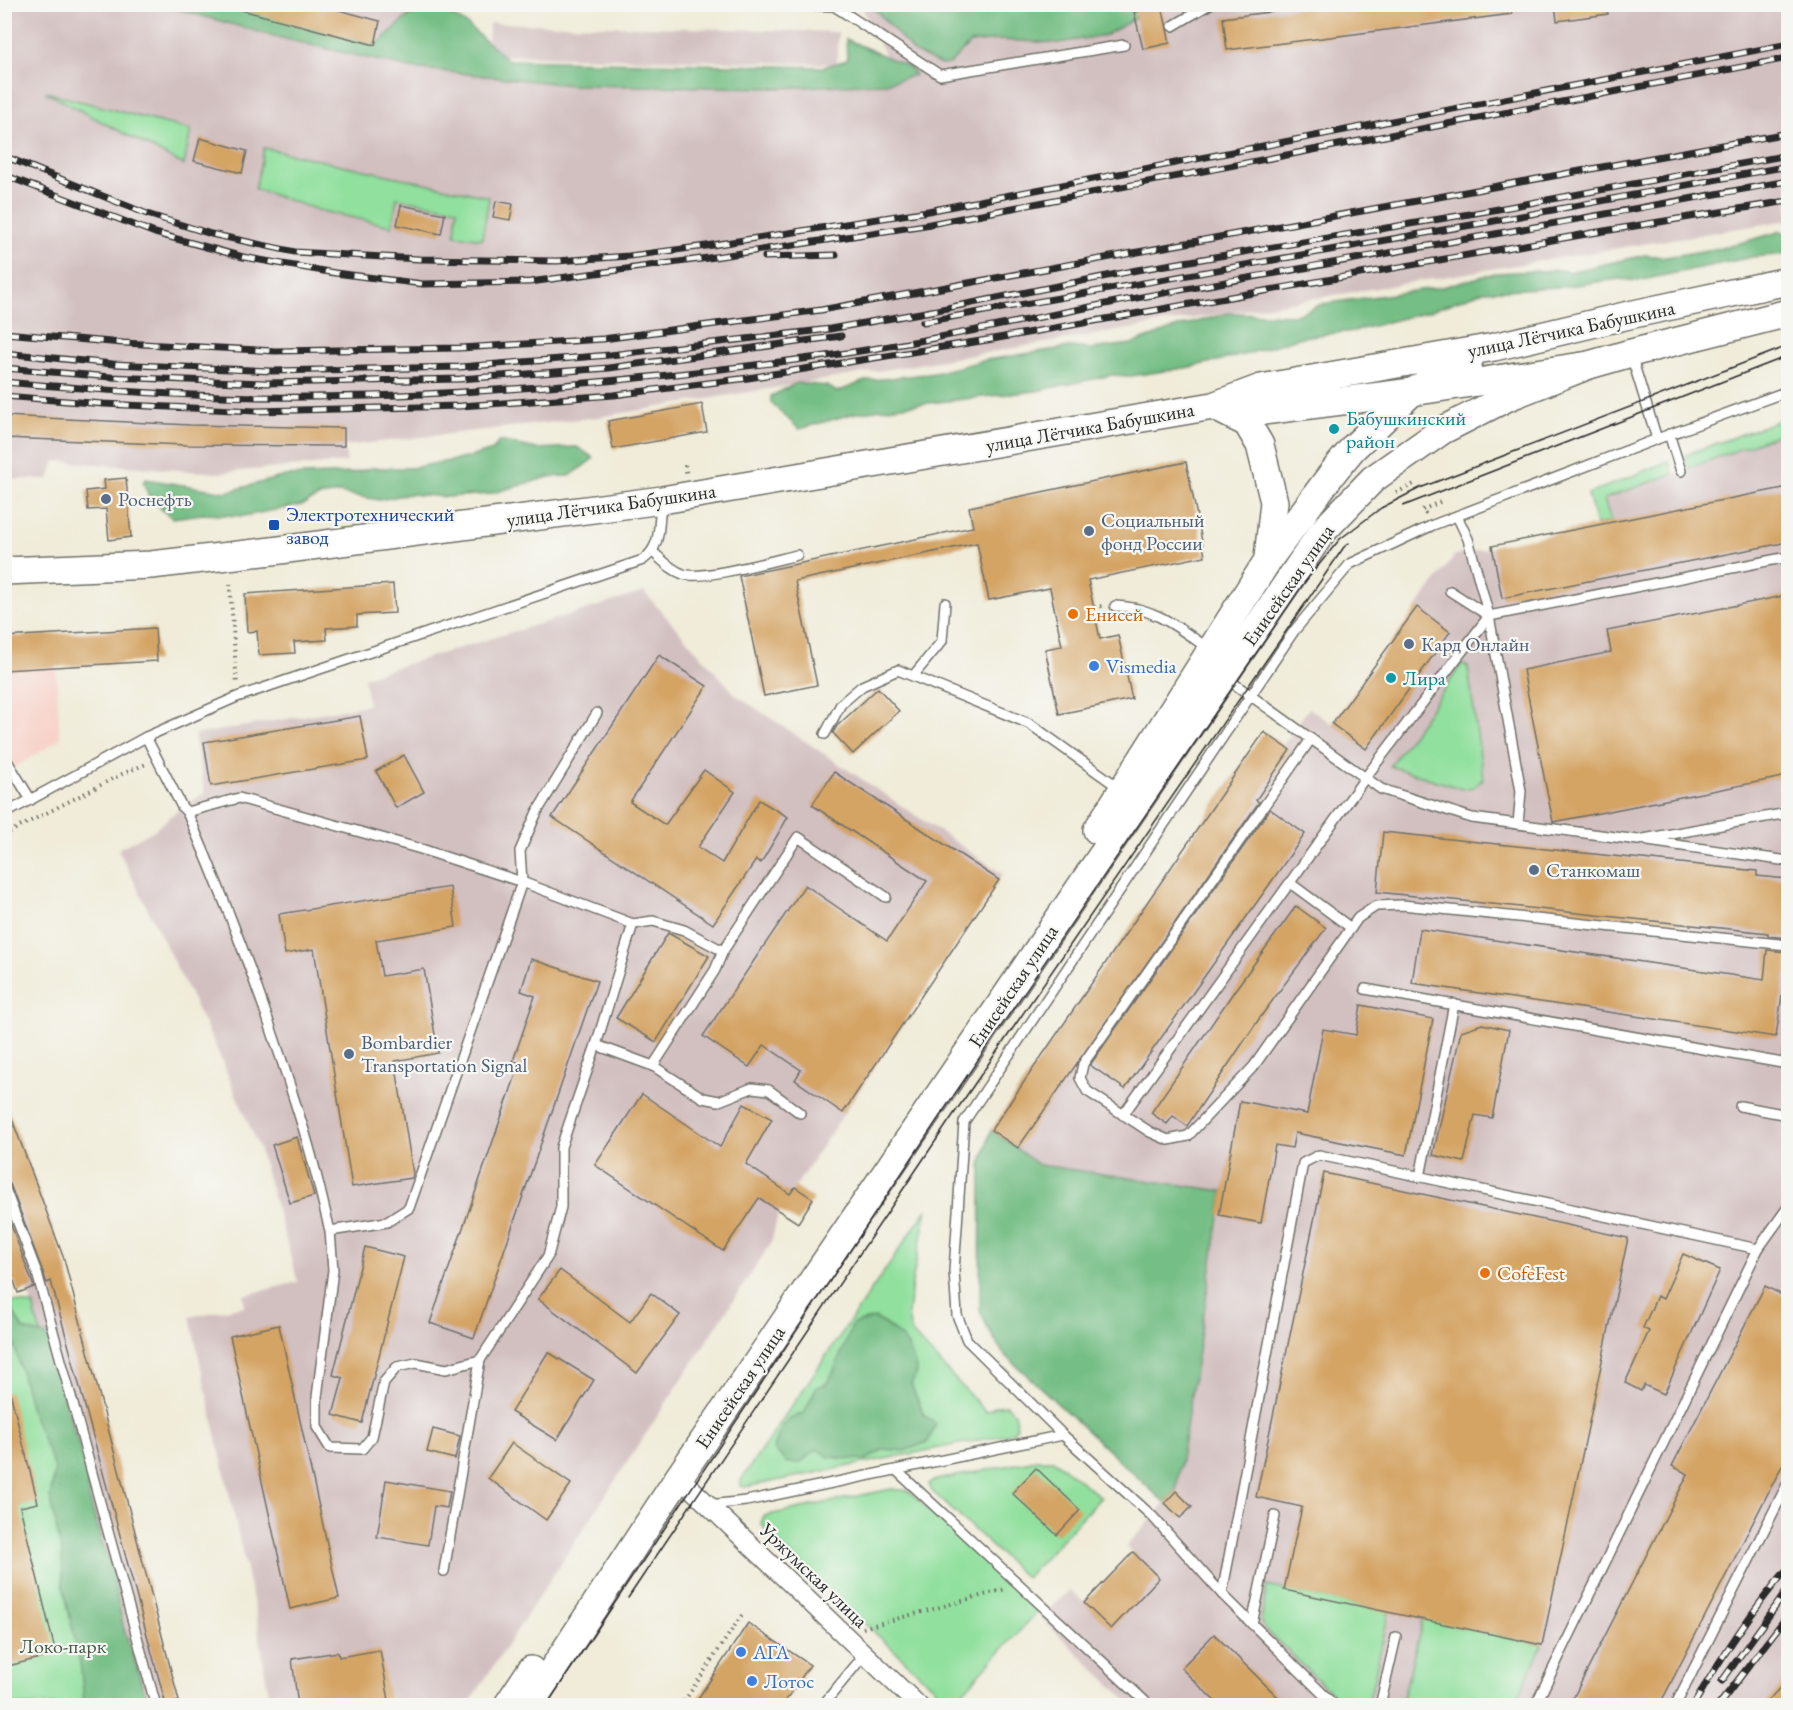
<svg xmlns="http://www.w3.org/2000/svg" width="1793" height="1710" font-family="'EB Garamond',serif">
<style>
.built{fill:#f7d1c8}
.industrial{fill:#d2bfc0}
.green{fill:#91e09e;stroke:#5e8664;stroke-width:1.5}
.forest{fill:#74be85;stroke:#507458;stroke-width:1.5}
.building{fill:#d4a465}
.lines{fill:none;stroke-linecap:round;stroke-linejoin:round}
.service-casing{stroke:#706f68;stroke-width:12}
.minor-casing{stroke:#706f68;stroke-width:21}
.secondary-casing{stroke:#706f68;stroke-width:30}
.path{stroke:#706f68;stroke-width:4;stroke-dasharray:1.5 4.5;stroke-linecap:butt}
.service{stroke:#fff;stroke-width:9}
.minor{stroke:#fff;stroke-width:18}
.secondary{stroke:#fff;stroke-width:27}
.tram{stroke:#2b2b2b;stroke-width:1.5}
.rail-casing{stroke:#2b2b2b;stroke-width:7}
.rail{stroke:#f6f6f2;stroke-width:4.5;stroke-dasharray:14;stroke-linecap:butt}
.culture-dot{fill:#0f9aa8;stroke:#f6f6f2;stroke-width:2}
.service-dot{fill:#5c6f8a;stroke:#f6f6f2;stroke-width:2}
.transit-dot{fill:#1a4fb4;stroke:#f6f6f2;stroke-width:2}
.food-dot{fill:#e8710a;stroke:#f6f6f2;stroke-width:2}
.shop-dot{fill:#3f7fe0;stroke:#f6f6f2;stroke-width:2}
.labels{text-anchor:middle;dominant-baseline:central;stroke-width:4.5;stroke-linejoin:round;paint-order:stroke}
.street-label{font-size:20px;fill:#2b2b2b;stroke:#f6f6f2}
.culture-label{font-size:20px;fill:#0d838f;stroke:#f6f6f2;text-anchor:start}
.service-label{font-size:20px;fill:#4e5e75;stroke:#f6f6f2;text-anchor:start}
.transit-label{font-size:20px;fill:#164399;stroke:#f6f6f2;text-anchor:start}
.food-label{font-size:20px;fill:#c56008;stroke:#f6f6f2;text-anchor:start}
.shop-label{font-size:20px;fill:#366cbe;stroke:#f6f6f2;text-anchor:start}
.park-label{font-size:20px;fill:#445848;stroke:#f6f6f2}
</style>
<rect width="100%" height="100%" fill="#f6f6f2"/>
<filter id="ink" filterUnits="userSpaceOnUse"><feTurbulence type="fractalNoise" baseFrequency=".0167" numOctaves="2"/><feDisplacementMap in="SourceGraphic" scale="12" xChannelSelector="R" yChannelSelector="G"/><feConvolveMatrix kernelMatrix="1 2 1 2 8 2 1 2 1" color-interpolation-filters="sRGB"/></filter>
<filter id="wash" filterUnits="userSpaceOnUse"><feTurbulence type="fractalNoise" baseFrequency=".008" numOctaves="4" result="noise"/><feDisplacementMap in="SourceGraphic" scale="24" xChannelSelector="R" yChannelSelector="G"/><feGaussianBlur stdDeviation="1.35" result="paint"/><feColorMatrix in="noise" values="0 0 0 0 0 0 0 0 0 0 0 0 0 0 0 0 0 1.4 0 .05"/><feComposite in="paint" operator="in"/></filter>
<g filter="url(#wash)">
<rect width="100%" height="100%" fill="#f0ecd9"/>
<polygon class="built" points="56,667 60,739 5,774 5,670"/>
<g class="industrial">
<polygon points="4,5 437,5 422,56 894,75 861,5 1788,5 1788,220 598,417 344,446 347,462 218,473 55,461 49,479 5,479"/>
<polygon points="489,23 838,32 837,64 488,55"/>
<polygon points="1788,431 1788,1705 1132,1705 1040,1617 1070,1590 1085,1603 1132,1553 1126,1547 1176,1491 1223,1191 1039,1165 991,1130 1264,732 1283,745 1309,708 1332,724 1455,555 1610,523 1604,500"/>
<polygon points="644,592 736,695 1003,874 779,1211 771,1243 468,1705 270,1705 256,1614 190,1317 244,1306 244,1295 298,1282 259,1148 215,1045 118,849 153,831 182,807 205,793 194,735 368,705 364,677"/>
<polygon points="4,1098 64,1259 180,1705 140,1705 28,1290 18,1293 14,1281 5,1278"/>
</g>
<g class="green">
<polygon points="45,92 191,130 184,165"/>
<polygon points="264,148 489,197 482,239 455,235 457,209 397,198 392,226 321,211 255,189"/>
<polygon points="1788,417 1788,431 1689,468 1685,455"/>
<polygon points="1669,461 1673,474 1604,499 1611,522 1596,525 1588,494"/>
<polygon points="1462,664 1468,667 1483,779 1474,787 1462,789 1390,766"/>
<polygon points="927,1209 913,1277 908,1313 911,1332 986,1412 996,1406 1007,1405 1014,1413 1017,1427 1012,1433 994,1437 745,1487 740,1486 741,1480"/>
<polygon points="4,1300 33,1305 140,1705 5,1705"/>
<polygon points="1036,1460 1053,1460 1101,1497 1026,1578 932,1491 929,1484 932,1481"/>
<polygon points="891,1489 909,1491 1038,1611 952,1704 769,1535 761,1523 764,1516"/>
<polygon points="1267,1586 1389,1612 1368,1705 1344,1705 1265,1629 1261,1620"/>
<polygon points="1423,1619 1542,1645 1515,1705 1401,1706"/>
</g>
<g class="forest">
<polygon points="162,5 230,5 376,45 416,9 439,8 464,22 508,60 823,67 847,60 846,39 909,67 915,75 886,83 779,88 571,85 411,68 285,39"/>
<polygon points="871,5 1183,5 1166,7 1139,16 1106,35 1058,43 998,40 970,43 950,64 941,65 914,52"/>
<polygon points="1782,231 1788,235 1788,252 1787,254 1752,257 1638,281 1619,279 1560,287 1484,291 1430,311 1354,331 1301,337 1247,354 1191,367 1131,376 1112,375 1036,391 894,407 856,413 799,429 771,403 771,396 797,383 827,386 837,392 865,381 935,373 986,360 1070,347 1090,349 1131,344 1178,327 1229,313 1296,315 1322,304 1442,287 1495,273 1560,270 1569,272 1645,255 1666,257 1726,247"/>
<polygon points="499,441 537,449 577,447 594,458 570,476 549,477 489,494 448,497 409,494 379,500 339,493 320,496 302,505 243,516 203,514 172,518 150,499 143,482 146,479 226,492 285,476 353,473 371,468 411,468 466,458 493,450"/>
<polygon points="991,1130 1039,1165 1223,1191 1176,1491 1165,1503 1003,1353 988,1329 980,1310 981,1165"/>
<polygon points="4,1308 11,1308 23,1329 47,1336 54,1350 66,1406 87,1471 89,1497 99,1533 111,1567 123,1626 149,1705 84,1705 81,1668 63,1585 62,1554 50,1498 55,1469 32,1413 13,1340 6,1326 5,1326"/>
<path d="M875 1318C901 1334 911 1342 917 1373L911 1384 924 1415 936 1424 928 1442 904 1451 884 1449 866 1460 829 1457 817 1449 800 1463H787L774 1449C780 1428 782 1420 804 1413L816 1388 826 1384 834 1371 853 1324Z"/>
</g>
<g id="blocks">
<g class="building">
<polygon points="242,4 316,4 380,21 375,45 241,10"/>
<polygon points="1331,4 1511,4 1512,14 1227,50 1223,18"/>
<polygon points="1555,4 1607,4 1608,14 1557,21"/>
<polygon points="1162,6 1170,43 1143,49 1134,12"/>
<polygon points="200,138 247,151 242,173 194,161"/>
<polygon points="496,201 513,204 510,220 493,217"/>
<polygon points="401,205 445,214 441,234 397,225"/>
<polygon points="702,404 707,432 613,449 608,421"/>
<polygon points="4,416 190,425 344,428 344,446 186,445 4,438"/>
<polygon points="1186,462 1205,556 1088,580 1100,639 1118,635 1132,699 1059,714 1045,649 1062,646 1050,588 989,600 977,543 795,581 817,685 764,696 739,576 973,527 969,507"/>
<polygon points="126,478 131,537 109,540 106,509 88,510 86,491 105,489 104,480"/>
<polygon points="1788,487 1788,542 1502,598 1492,546"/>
<polygon points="393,584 395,613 357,615 357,626 326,628 327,640 294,642 295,653 259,655 257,631 247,632 245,594"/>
<polygon points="1788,595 1788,776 1553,822 1523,670 1611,652 1607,631"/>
<polygon points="1417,607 1450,632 1366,749 1332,724"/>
<polygon points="155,628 157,661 4,670 4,637"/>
<polygon points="659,655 707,686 630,802 665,825 704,770 735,792 698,847 722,863 759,800 788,817 761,863 756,860 713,924 552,817"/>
<polygon points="878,688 899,711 853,754 833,733 837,726"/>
<polygon points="360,716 368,760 211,786 204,742"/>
<polygon points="1264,732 1290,750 1256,800 1259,802 1018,1148 991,1130"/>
<polygon points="404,755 424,792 396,808 376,771"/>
<polygon points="834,772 999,880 843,1113 795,1080 801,1070 764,1045 749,1067 703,1036 805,885 887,941 927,881 812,805"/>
<polygon points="1270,809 1305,834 1125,1089 1090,1065"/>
<polygon points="1383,832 1757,871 1757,876 1788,879 1788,938 1768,936 1768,933 1377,892"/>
<polygon points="450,887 456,927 376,940 382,976 424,969 438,1053 395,1061 413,1174 412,1178 352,1187 314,949 285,954 279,914"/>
<polygon points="1296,906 1326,928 1259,1019 1187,1126 1173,1116 1167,1124 1151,1113 1235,990"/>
<polygon points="1420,929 1764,980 1767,950 1788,952 1788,974 1785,974 1776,1037 1412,983"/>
<polygon points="668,933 709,956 656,1042 616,1018"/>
<polygon points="531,959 597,981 474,1338 430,1323 520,1063 513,1061 535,996 521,991"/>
<polygon points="1361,1005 1433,1019 1406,1155 1295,1133 1292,1148 1275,1145 1261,1223 1219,1215 1240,1101 1307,1114 1323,1029 1356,1035"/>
<polygon points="1482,1024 1509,1030 1492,1118 1475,1115 1464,1162 1433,1155 1461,1031"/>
<polygon points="642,1094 720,1147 744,1104 772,1119 746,1164 790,1194 795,1187 813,1199 798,1223 759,1198 723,1251 595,1165"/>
<polygon points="4,1103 6,1103 64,1259 179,1701 166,1705 51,1281 47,1283 10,1184 4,1179"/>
<polygon points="297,1137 314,1196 290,1203 272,1145"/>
<polygon points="1324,1173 1628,1238 1542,1645 1284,1590 1302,1507 1256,1497"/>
<polygon points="4,1206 34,1287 18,1293 14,1281 4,1278"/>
<polygon points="365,1247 404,1257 362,1423 333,1415 343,1378 333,1375"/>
<polygon points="1683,1254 1720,1270 1664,1394 1644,1385 1641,1391 1625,1383 1649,1331 1643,1328 1657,1296 1663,1299"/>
<polygon points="560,1270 630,1322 651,1293 680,1315 637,1373 538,1299"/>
<polygon points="1765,1286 1788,1298 1788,1454 1659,1706 1569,1706 1688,1474 1672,1466"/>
<polygon points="279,1325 339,1598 290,1609 230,1336"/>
<polygon points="548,1352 594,1380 557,1440 511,1412"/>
<polygon points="4,1392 10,1392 38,1503 20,1507 56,1654 4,1667"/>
<polygon points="433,1429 460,1436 455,1459 427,1452"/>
<polygon points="512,1443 571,1484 546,1520 488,1478"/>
<polygon points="1036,1468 1080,1510 1057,1535 1012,1493"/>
<polygon points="386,1480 450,1491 447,1508 434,1506 428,1545 377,1537"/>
<polygon points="1176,1491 1192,1507 1180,1518 1165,1503"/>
<polygon points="1133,1552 1159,1578 1111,1629 1084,1603"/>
<polygon points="748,1623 810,1665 782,1706 693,1706"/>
<polygon points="1214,1634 1287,1706 1220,1706 1181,1668"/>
<polygon points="380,1650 390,1706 298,1706 292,1659 338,1652 339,1657"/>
<polygon points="1788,1679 1788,1706 1763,1706"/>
</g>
</g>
</g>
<g filter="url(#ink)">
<use href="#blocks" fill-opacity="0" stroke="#706f68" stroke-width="1.5"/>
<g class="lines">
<g class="service-casing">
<g id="service">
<polyline points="777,4 834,6 940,75 1124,45"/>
<polyline points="1173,26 1210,4"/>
<polyline points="1631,355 1657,439"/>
<polyline points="1669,434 1681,471"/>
<polyline points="1457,516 1468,539 1489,616"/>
<path d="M653 552C662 560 671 570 683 574 701 581 775 560 797 555"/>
<polyline points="1450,591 1489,616 1788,557"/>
<path d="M1115 606C1155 607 1177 627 1209 649"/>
<polyline points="913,676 942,641 945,603"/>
<polyline points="1226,678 1381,789 1472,818 1638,840 1788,813"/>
<polyline points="597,713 537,812 520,851 522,882 633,924 653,921 684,930 723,951"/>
<polyline points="825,734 841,704 862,686 898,670 1030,724 1121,789"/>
<path d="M146 737 182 807 187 812C231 913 269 1016 301 1121 313 1157 321 1195 330 1231"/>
<polyline points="1311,739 1083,1064 1080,1078 1087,1091 1150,1132 1168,1140 1188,1136 1254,1066 1358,918 1376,906 1402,905 1788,945"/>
<polyline points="4,756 31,800"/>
<polyline points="187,812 239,798 421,849 522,882 409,1208 387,1222 330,1231 333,1270 317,1397 317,1427 330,1448 362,1449 372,1437 384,1382 397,1367 416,1363 446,1369 480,1360"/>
<path d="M4 814 146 737 237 697 643 560C662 546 658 526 661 504"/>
<polyline points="1648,841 1788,861"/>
<polyline points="1290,883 1351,928"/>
<polyline points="633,924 596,1045 653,1066"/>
<polyline points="1365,989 1788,1064"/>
<polyline points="1786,1064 1788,1047"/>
<polyline points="1740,1106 1788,1115"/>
<polyline points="800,1113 769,1090 752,1088 719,1101 703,1098 653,1066 715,970 723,951 798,837 886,897"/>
<polyline points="1123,1115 1365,778 1489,616 1521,791 1518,824"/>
<polyline points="1420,1177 1454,1004"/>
<polyline points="4,1186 37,1273 156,1706"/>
<polyline points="1758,1249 1788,1207"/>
<polyline points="896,1470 1150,1706"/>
<polyline points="709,1505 746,1501 1063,1435"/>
<polyline points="444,1571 480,1360 548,1256 561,1207 561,1147 596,1045"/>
<polyline points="1222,1594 1303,1163 1319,1155 1758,1249 1535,1706"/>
<polyline points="1252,1624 1275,1516"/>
<polyline points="822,1706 865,1654"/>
<polyline points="1335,1706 1222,1594 1153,1517 1063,1435 967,1340 957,1315 954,1271 964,1122 1294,631 1350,564 1433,525 1657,439 1788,391"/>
<polyline points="1380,1706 1396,1637"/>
<polyline points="1675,1706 1788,1483"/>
</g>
</g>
<g class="minor-casing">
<polyline id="minor" points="679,1477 919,1706"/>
</g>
<g class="secondary-casing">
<g id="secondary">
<polyline points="1220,407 1263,411 1412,392 1589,365 1631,353 1788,313"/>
<polyline points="1219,409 1247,423 1260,445 1274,502 1268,558"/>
<polyline points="4,571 151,565 280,550 662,500 1213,406 1261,388 1494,347 1629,315 1788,281"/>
<polyline points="1097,830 1268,560 1334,471 1353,448 1412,392 1469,360"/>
<polyline points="507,1706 531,1670"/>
<polyline points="529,1706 679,1477 1322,532 1373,479 1443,430 1508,397 1589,365"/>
</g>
</g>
<g class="path">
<polyline points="685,465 687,476"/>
<polyline points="1396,493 1414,484"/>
<polyline points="1426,514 1422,510 1442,501"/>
<polyline points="230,584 237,685"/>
<polyline points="1094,607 1102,606"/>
<polyline points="4,835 122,774 146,764"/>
<polyline points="863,1628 1006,1589"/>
<polyline points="681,1706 742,1615"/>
</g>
<use href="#service" class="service"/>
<use href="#minor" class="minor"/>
<use href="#secondary" class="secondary"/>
<g class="tram">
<polyline points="1403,506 1788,356"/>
<polyline points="628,1598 947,1124 1344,547 1349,543"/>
<polyline points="546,1706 954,1095 1304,583 1340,539 1381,508 1420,488 1788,346"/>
</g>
<g class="rail-casing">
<g id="rail">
<polyline points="4,156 147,214 211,234 295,252 419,259 557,261 629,256 706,246 928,211 1788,44"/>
<polyline points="4,175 155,233 243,257 335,273 423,284 530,282 708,258 925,225 1788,58"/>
<polyline points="765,257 836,255"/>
<polyline points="923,322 1494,221 1788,166"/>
<polyline points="4,333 123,343 275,351 460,348 603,339 821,310 1788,133"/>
<polyline points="4,353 113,364 272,371 460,367 610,355 830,329 937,310 1137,270 1493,210 1788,155"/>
<polyline points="4,368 111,377 266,383 460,379 609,368 841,336"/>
<path d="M4 382C89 389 173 396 258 397 448 399 638 381 826 356 934 341 1040 316 1147 296 1360 257 1575 221 1788 181"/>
<polyline points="4,396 104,404 256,411 461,406 614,395 748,378 987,340 1592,233 1788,201"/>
<polyline points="1722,1681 1788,1589"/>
<path d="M1693 1706C1721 1657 1752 1610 1788 1568"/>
<polyline points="1718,1706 1788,1615"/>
</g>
</g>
<use href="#rail" class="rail"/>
</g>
</g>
<g class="culture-dot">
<circle cx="1334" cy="429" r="6"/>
<circle cx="1391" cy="678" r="6"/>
</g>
<g class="service-dot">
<circle cx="106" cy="499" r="6"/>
<circle cx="1089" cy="531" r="6"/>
<circle cx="1409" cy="644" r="6"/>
<circle cx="1534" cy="870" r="6"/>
<circle cx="349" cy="1054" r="6"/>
</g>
<rect class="transit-dot" x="268" y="519" width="12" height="12" rx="3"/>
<g class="food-dot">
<circle cx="1073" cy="614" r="6"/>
<circle cx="1485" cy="1273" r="6"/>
</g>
<g class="shop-dot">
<circle cx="1094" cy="666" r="6"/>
<circle cx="741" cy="1652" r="6"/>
<circle cx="752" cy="1681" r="6"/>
</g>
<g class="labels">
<g class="street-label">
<text transform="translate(1571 329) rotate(-12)">улица Лётчика Бабушкина</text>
<text transform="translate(1090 427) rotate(-10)">улица Лётчика Бабушкина</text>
<text transform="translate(611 505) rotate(-8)">улица Лётчика Бабушкина</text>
<text transform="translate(1288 585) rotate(-55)">Енисейская улица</text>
<text transform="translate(1013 986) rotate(-56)">Енисейская улица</text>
<text transform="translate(740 1387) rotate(-56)">Енисейская улица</text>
<text transform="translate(814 1575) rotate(44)">Уржумская улица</text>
</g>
<g class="culture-label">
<text x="1346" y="418">Бабушкинский<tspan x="1346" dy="23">район</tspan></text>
<text x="1403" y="678">Лира</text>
</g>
<g class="service-label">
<text x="118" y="499">Роснефть</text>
<text x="1101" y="520">Социальный<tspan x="1101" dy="23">фонд России</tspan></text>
<text x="1421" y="644">Кард Онлайн</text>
<text x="1546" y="870">Станкомаш</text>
<text x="361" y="1042">Bombardier<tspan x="361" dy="23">Transportation Signal</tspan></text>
</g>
<g class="transit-label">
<text x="286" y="514">Электротехнический<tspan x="286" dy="23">завод</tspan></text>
</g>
<g class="food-label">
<text x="1085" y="614">Енисей</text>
<text x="1497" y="1273">CofeFest</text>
</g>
<g class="shop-label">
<text x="1106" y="666">Vismedia</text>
<text x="753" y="1652">АГА</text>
<text x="764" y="1681">Лотос</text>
</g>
<g class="park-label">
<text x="63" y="1646">Локо-парк</text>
</g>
</g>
<rect width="1793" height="1710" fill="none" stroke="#f6f6f2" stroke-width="24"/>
</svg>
